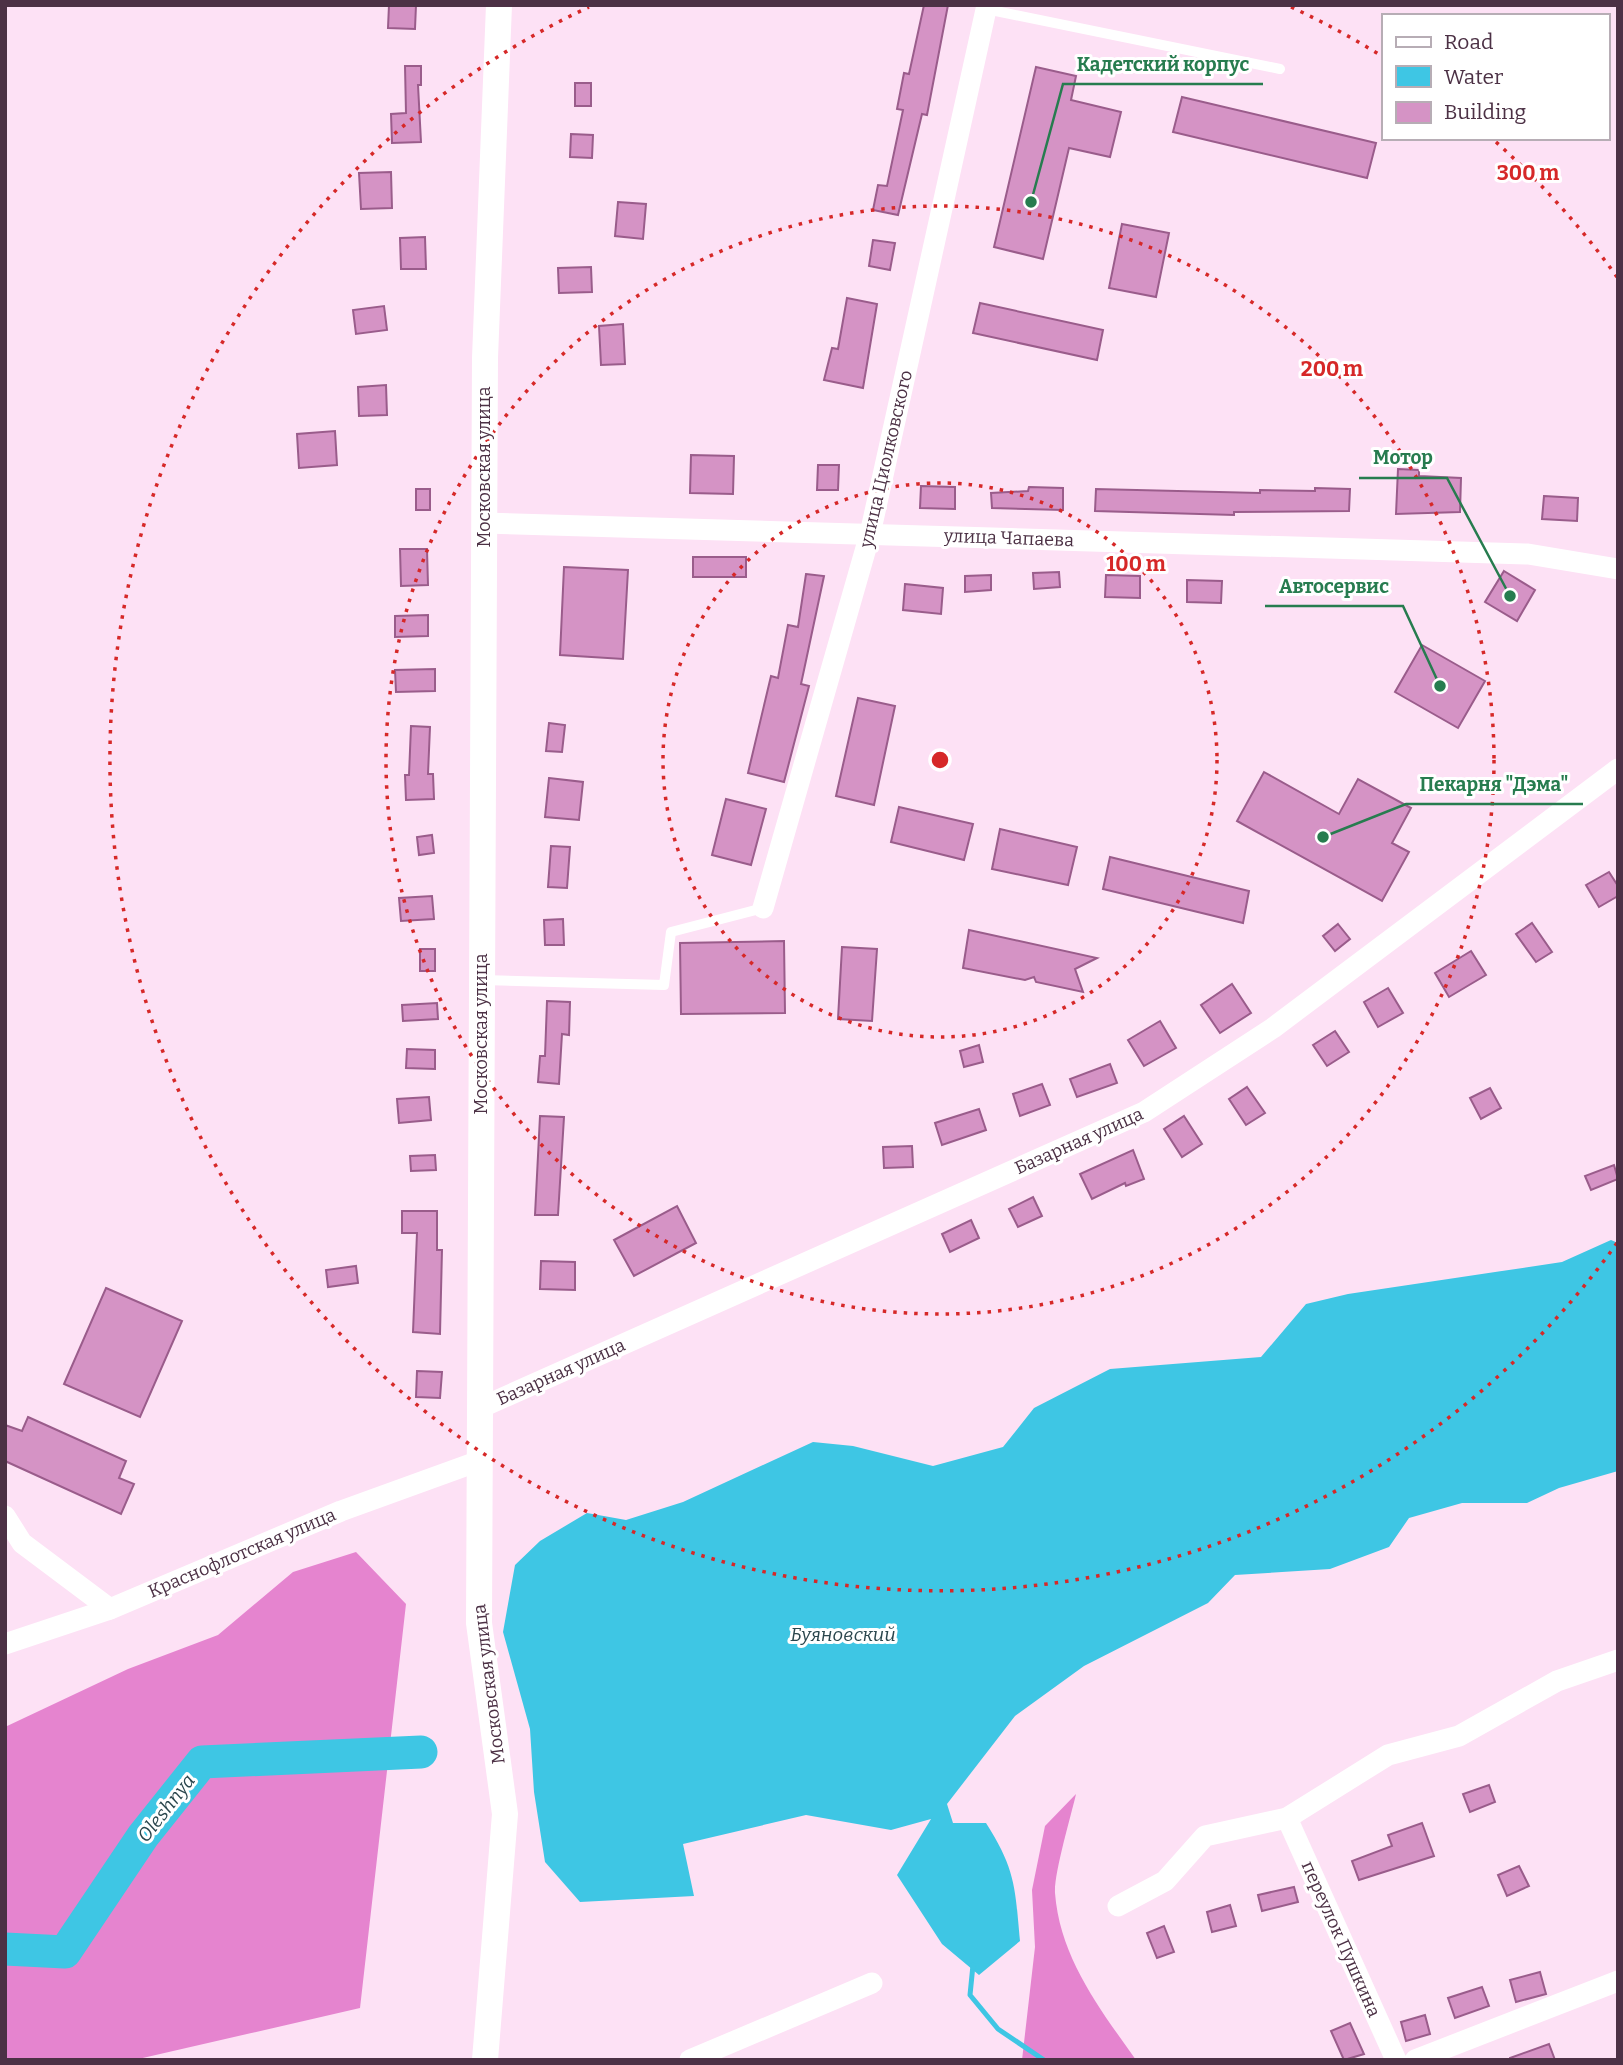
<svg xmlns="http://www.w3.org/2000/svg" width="1623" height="2065" font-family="Bitter,serif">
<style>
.forest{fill:#e584cf}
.water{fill:#3ec6e4}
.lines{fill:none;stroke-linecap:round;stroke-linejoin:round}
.stream{stroke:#3ec6e4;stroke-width:5}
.river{stroke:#3ec6e4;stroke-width:33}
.building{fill:#d593c5;stroke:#9a5c8b;stroke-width:2}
.service{stroke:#fff;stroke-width:10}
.minor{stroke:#fff;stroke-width:21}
.tertiary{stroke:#fff;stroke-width:26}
.ring{fill:none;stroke:#d62828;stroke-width:3.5;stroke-dasharray:3.5 7}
.labels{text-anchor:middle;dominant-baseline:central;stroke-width:6;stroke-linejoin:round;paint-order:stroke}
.street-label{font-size:18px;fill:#4c3145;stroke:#fff}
.water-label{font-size:19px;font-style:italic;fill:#2a464d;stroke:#fff}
.centre{fill:#d62828;stroke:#fff;stroke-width:3.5}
.ring-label{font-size:21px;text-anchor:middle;font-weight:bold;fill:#d62828;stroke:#fff;stroke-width:6;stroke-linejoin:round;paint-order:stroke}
.leader{fill:none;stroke:#277c4f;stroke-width:2.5}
.callout-dot{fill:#277c4f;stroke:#fff;stroke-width:2.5}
.callout-label{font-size:19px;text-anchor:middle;font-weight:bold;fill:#277c4f;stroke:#fff;stroke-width:6;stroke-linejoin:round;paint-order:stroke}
</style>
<rect width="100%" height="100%" fill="#fde1f5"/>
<g class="forest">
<polygon points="356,1552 406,1604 360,2008 134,2060 5,2060 5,1727 128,1669 218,1635 293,1572"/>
<path d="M1076 1794C1071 1816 1054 1873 1055 1893 1060 1958 1100 2009 1136 2060H1022L1035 1947 1032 1890 1045 1826Z"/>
</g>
<path class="water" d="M1611 1240 1618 1243V1471L1559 1488 1527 1503H1462L1409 1518 1389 1547 1330 1569 1235 1575 1208 1603 1084 1666 1015 1716 947 1804 953 1823H986C1016 1870 1015 1888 1020 1941L979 1975 942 1944 897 1875 931 1819 891 1830 806 1815 683 1844 694 1896 580 1902 545 1862 534 1792 530 1729 503 1632 515 1565 540 1541 587 1513 626 1520 683 1502 813 1442 853 1446 933 1466 1003 1447 1034 1408 1110 1369 1261 1357 1306 1304 1348 1294 1562 1262Z"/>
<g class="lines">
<polyline class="stream" points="973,1965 970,1995 998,2029 1044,2060"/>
<polyline class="river" points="5,1949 65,1952 143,1836 202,1762 421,1752"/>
</g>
<g class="building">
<polygon points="389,5 416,5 415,29 388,28"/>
<polygon points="924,5 948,5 927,115 922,114 898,215 873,210 878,185 887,186 903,110 897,109 904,73 909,74"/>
<polygon points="405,66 421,66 421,85 418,85 421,142 392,143 391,114 406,113"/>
<polygon points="1036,67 1076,76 1071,100 1121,112 1110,157 1069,148 1043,259 994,247"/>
<rect x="575" y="83" width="16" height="23"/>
<polygon points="1182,97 1376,143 1367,178 1173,132"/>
<polygon points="571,134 593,135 592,158 570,157"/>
<polygon points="391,172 392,208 361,209 359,173"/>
<polygon points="618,202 646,204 643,239 615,236"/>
<polygon points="1122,224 1169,233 1156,297 1109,288"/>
<polygon points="425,237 426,269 401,269 400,238"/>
<polygon points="873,240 895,243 890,270 869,266"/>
<polygon points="591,267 592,292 559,293 558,268"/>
<polygon points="847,298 877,304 863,388 824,380 832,348 838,349"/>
<polygon points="980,303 1103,330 1097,360 973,333"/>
<polygon points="384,306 387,330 356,334 353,310"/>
<polygon points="623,324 625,364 601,365 599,326"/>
<polygon points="386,385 387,415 359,416 358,387"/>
<polygon points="335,431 337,465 299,468 297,434"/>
<polygon points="691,455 734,456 733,494 690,493"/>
<polygon points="818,465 839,465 838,490 817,490"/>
<polygon points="1398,469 1419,470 1419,476 1461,478 1460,512 1396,514"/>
<polygon points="921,486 955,487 955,509 920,508"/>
<polygon points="1029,487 1063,488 1063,510 992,508 991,493 1028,491"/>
<polygon points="1315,488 1350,489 1349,511 1234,512 1234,515 1095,511 1096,489 1260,493 1260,490 1315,491"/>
<rect x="416" y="489" width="14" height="21"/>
<polygon points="1544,496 1578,498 1577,521 1542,519"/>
<polygon points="400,549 427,549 428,585 401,586"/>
<rect x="693" y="557" width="53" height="20"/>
<polygon points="564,567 628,570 623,659 560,655"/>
<polygon points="1504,571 1535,590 1517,621 1485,602"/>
<polygon points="1059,572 1060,587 1034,589 1033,573"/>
<polygon points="806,574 824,576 801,684 809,686 784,782 748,773 771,676 778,678 788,625 798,627"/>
<polygon points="991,575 991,590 965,592 965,576"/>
<polygon points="1106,575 1140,576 1140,598 1105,597"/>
<polygon points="1187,580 1222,581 1221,603 1187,602"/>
<polygon points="905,584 943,588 941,614 903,610"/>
<polygon points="428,615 428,636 395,637 395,616"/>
<polygon points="1422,645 1485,681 1458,728 1395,692"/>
<polygon points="435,669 435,691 396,692 395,670"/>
<polygon points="858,698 895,706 874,805 836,796"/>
<polygon points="549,723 565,725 562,752 546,751"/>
<polygon points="411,726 430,727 428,774 433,774 434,799 406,800 405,775 409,775"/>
<polygon points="1264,772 1339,814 1358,779 1411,808 1392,843 1409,852 1382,901 1237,821"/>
<polygon points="549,778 583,782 579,820 545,817"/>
<polygon points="726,799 766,809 751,865 712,855"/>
<polygon points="899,807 973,824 964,860 891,842"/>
<polygon points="1000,829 1077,847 1068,885 992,869"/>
<polygon points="432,835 434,853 419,855 417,837"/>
<polygon points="551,846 570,847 567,888 548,887"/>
<polygon points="1110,857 1249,891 1243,923 1103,889"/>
<polygon points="1609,872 1618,886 1618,896 1599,907 1586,885"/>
<polygon points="432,896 434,919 401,921 399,898"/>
<polygon points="563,919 564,945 545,945 544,920"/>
<polygon points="1532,923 1552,952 1536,962 1516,934"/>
<polygon points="1338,924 1350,939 1335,951 1323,936"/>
<polygon points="969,930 1097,958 1075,969 1083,992 1036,982 1034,977 1025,980 963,968"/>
<polygon points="784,941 785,1013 681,1014 680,943"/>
<polygon points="842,947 877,949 872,1021 838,1019"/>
<rect x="420" y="949" width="15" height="22"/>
<polygon points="1471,951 1486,975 1449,997 1435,973"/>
<polygon points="1232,984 1251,1013 1220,1033 1201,1005"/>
<polygon points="1388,988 1403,1013 1378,1027 1364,1002"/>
<polygon points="547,1001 570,1002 569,1035 562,1034 559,1084 538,1082 540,1056 545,1056"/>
<polygon points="437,1003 438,1019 403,1021 402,1005"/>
<polygon points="1160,1021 1176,1048 1144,1066 1128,1040"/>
<polygon points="1335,1031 1349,1052 1327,1066 1313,1045"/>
<polygon points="979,1045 983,1062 964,1067 960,1051"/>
<polygon points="407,1049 435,1050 435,1069 406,1068"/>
<polygon points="1110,1064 1117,1083 1077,1097 1070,1079"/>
<polygon points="1042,1084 1050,1105 1020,1116 1013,1094"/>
<polygon points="1247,1087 1265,1113 1246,1125 1229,1099"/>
<polygon points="1490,1088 1501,1108 1481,1119 1470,1098"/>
<polygon points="429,1097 431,1120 399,1123 397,1099"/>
<polygon points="979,1109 986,1130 942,1145 935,1123"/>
<polygon points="540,1116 564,1117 558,1215 535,1215"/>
<polygon points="1184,1116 1202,1144 1182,1157 1164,1129"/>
<polygon points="912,1146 913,1167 884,1168 883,1147"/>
<polygon points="1133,1150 1144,1179 1126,1186 1125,1183 1092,1199 1080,1174"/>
<polygon points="435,1155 436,1170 411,1171 410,1156"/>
<polygon points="1614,1165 1618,1179 1591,1190 1585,1176"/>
<polygon points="1033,1197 1042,1216 1018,1227 1009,1209"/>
<polygon points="677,1206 696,1243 634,1276 614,1240"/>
<polygon points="402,1211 437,1211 437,1250 442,1250 440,1334 413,1332 417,1233 402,1233"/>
<polygon points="971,1220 979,1238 950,1252 942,1234"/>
<polygon points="541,1261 575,1262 575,1290 540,1289"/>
<polygon points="356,1266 358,1283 328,1287 326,1270"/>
<polygon points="106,1288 182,1321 140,1417 64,1384"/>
<polygon points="417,1371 442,1372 440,1398 416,1397"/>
<polygon points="28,1417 126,1461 119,1478 134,1484 121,1514 5,1461 5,1425 22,1431"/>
<polygon points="1489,1785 1495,1802 1470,1812 1463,1794"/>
<polygon points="1422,1823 1434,1856 1359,1880 1352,1861 1392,1846 1388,1835"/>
<polygon points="1519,1866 1529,1886 1507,1896 1498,1875"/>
<polygon points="1294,1887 1298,1902 1262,1911 1258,1895"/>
<polygon points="1230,1905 1236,1926 1212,1932 1207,1912"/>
<polygon points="1164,1926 1174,1952 1157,1958 1147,1933"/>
<polygon points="1540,1972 1546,1994 1516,2002 1510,1980"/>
<polygon points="1482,1987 1489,2006 1455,2018 1448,1998"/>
<polygon points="1425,2015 1430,2034 1406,2041 1401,2022"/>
<polygon points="1350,2023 1364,2054 1344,2060 1331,2031"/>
<polygon points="1549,2044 1555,2060 1510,2060 1510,2058"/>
</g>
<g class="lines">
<g class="service">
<polyline points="986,9 1280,69"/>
<polyline points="483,980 664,985 671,932 763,908"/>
</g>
<g class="minor">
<polyline points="484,523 1528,554 1618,569"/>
<polyline points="763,908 870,534 987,5"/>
<polyline points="480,1408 1144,1112 1273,1028 1618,769"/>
<polyline points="5,1516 22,1543 110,1609"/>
<polyline points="5,1644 110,1609 341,1511 479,1461"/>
<polyline points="1287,1818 1396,2060"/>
<polyline points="1118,1906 1165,1881 1205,1836 1287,1818 1388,1755 1459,1736 1557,1681 1618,1660"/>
<polyline points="690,2060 872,1983"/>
<polyline points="1415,2060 1618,1981"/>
</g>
<polyline class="tertiary" points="485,2060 505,1814 479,1623 485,358 499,5"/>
</g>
<g class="ring">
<circle cx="940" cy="760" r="277"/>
<circle cx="940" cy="760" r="554"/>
<path d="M1617 1243A831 831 0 1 1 589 7M1291 7A831 831 0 0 1 1380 55M1496 142A831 831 0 0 1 1617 277"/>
</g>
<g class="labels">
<g class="street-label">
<text transform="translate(886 459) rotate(-77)">улица Циолковского</text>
<text transform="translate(484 467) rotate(-90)">Московская улица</text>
<text transform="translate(1009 538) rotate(2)">улица Чапаева</text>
<text transform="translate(481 1034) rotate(-90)">Московская улица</text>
<text transform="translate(1079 1141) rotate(-24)">Базарная улица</text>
<text transform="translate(561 1372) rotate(-24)">Базарная улица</text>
<text transform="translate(242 1553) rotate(-23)">Краснофлотская улица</text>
<text transform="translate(489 1684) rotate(-97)">Московская улица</text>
<text transform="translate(1341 1939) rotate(66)">переулок Пушкина</text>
</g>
<g class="water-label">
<text x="843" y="1634">Буяновский</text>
<text transform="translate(166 1808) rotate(-52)">Oleshnya</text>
</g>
</g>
<circle cx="940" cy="760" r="10" class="centre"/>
<g class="ring-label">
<text x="1528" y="180">300 m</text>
<text x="1332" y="376">200 m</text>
<text x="1136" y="571">100 m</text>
</g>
<path class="leader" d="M1031 202L1063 84H1263M1510 596L1447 478H1359M1440 686L1403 606H1265M1323 837L1406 804H1583"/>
<g class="callout-dot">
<circle cx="1031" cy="202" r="7"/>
<circle cx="1510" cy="596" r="7"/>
<circle cx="1440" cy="686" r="7"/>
<circle cx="1323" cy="837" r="7"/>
</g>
<g class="callout-label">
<text x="1163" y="71">Кадетский корпус</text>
<text x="1403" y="464">Мотор</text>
<text x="1334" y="593">Автосервис</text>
<text x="1494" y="791">Пекарня "Дэма"</text>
</g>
<rect width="1623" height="2065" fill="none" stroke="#4c3145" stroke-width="14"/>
<rect x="1382" y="14" width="228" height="126" fill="#ffffff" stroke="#b7adb5" stroke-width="2"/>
<rect x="1396" y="37" width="35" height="10" fill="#ffffff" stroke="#b7adb5" stroke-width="2"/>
<text x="1444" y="49" font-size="21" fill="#4c3145">Road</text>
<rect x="1396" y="66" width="35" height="21" fill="#3ec6e4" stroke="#b7adb5" stroke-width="2"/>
<text x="1444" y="84" font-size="21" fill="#4c3145">Water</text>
<rect x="1396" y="102" width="35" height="21" fill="#d593c5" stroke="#b7adb5" stroke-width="2"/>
<text x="1444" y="119" font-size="21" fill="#4c3145">Building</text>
</svg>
